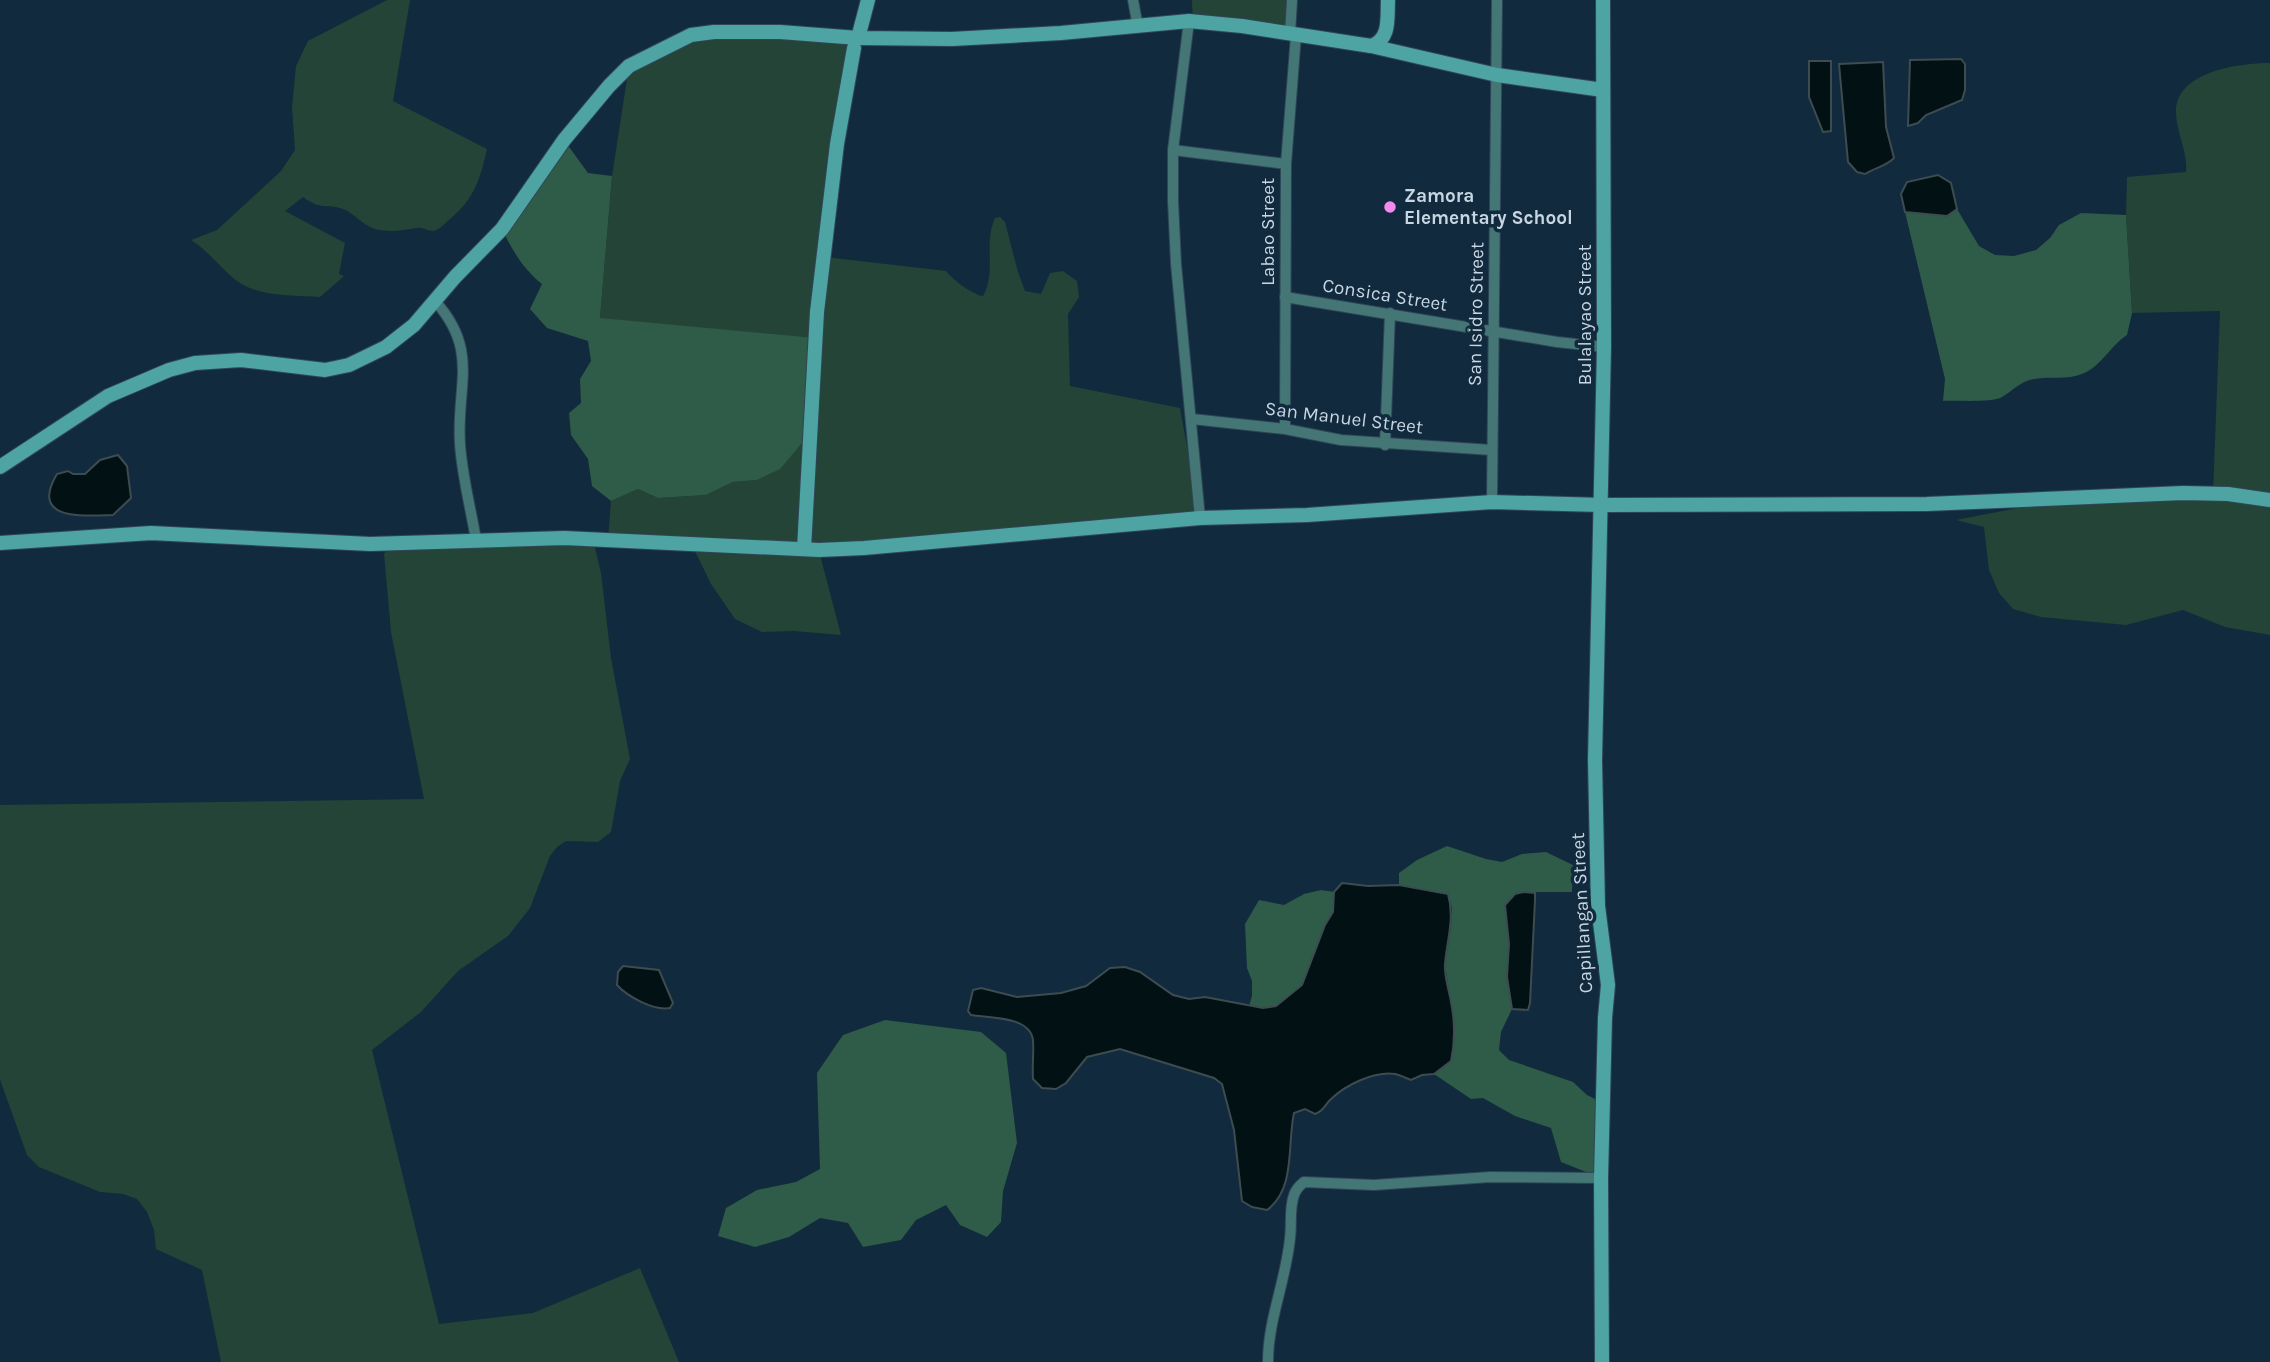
<svg xmlns="http://www.w3.org/2000/svg" width="2270" height="1362" font-family="Karla,sans-serif">
<style>
.green{fill:#234436}
.forest{fill:#2e5c48}
.water{fill:#021113;stroke:#3d4c51;stroke-width:2}
.lines{fill:none;stroke-linecap:round;stroke-linejoin:round}
.street-casing{stroke:#2f4657;stroke-width:12}
.secondary-casing{stroke:#2f4657;stroke-width:16}
.street{stroke:#447676;stroke-width:10}
.secondary{stroke:#4ea3a3;stroke-width:14}
.poi-dot{fill:#f489f0;stroke:#122a3d;stroke-width:2.5}
.labels{text-anchor:middle;dominant-baseline:central;stroke-width:7;stroke-linejoin:round;paint-order:stroke}
.poi-label{font-size:19px;font-weight:bold;fill:#c7d6e2;stroke:#122a3d;text-anchor:start}
.street-label{font-size:19px;fill:#c7d6e2;stroke:#122a3d}
</style>
<rect width="100%" height="100%" fill="#122a3d"/>
<g class="green">
<path d="M387 0H410L393 101 487 149C480 179 475 198 450 219 445 223 440 230 433 231 427 231 423 227 417 228 402 230 390 233 375 229 362 225 354 213 343 209 325 203 322 211 303 197L285 211 345 243 339 274 344 276 320 297C291 295 254 298 231 276 217 264 207 250 191 240L217 230 281 171 295 150 292 107 296 66 308 41Z"/>
<polygon points="1192,0 1290,0 1288,32 1193,25"/>
<path d="M691 35 858 38 825 257 946 271C952 279 973 295 983 296 997 271 983 245 995 218L1000 217 1005 222 1018 272 1025 291 1041 294 1050 273 1063 271 1077 281 1079 297 1068 314 1070 386 1180 408 1200 518 819 551 841 635 794 631 762 632 735 619 711 584 692 545 608 540 611 501 638 489 658 498 706 495 733 482 757 480 802 443 814 352 600 318 612 176 629 66Z"/>
<path d="M2270 63V635L2225 627 2183 610 2126 625 2041 617 2013 609 1999 593 1989 570 1984 527 1956 520 2064 499 2213 494 2220 311 2132 313 2126 215 2127 177 2186 172C2188 152 2176 132 2176 112 2176 71 2240 63 2270 63Z"/>
<polygon points="593,539 601,573 611,658 630,759 620,781 611,832 598,842 566,841 557,847 550,856 530,908 508,936 458,971 421,1012 372,1050 439,1324 533,1313 640,1268 679,1362 221,1362 202,1270 156,1249 154,1230 147,1212 137,1199 123,1194 100,1192 39,1167 27,1155 3,1088 0,1079 0,805 424,799 391,632 384,554 393,543"/>
</g>
<g class="forest">
<path d="M564 140 588 173 612 176 600 318 815 338 802 443 780 469 757 480 733 482 706 495 658 498 638 489 611 501 592 486 588 459 571 435 569 413 581 403 580 379 591 361 588 341 547 328 530 309 542 284C523 269 512 250 502 229Z"/>
<path d="M1957 209 1979 246 1995 255 2014 256 2036 250 2050 238 2059 225 2081 213 2126 215 2132 313 2127 335C2110 346 2101 367 2082 374 2067 380 2050 376 2034 379 2019 382 2014 390 2002 397 1992 403 1956 400 1943 401L1945 379 1905 212 1947 216Z"/>
<polygon points="1447,846 1486,859 1502,862 1522,854 1546,852 1573,865 1572,892 1523,892 1505,905 1509,944 1507,977 1512,1009 1501,1032 1499,1050 1509,1060 1573,1082 1587,1095 1603,1103 1601,1178 1561,1162 1551,1128 1515,1116 1483,1098 1471,1099 1434,1074 1451,1061 1451,1004 1445,965 1451,927 1452,908 1448,894 1399,885 1399,873 1417,860"/>
<polygon points="1321,890 1334,892 1333,912 1325,925 1302,985 1276,1006 1263,1008 1249,1006 1252,996 1252,981 1247,968 1245,924 1259,900 1284,905 1304,894"/>
<polygon points="885,1020 981,1032 1006,1053 1017,1143 1003,1191 1001,1222 987,1237 960,1225 946,1205 916,1220 901,1240 863,1247 848,1223 820,1218 789,1237 755,1247 718,1236 726,1208 757,1190 796,1182 820,1169 817,1073 843,1035"/>
</g>
<g class="water">
<polygon points="1961,59 1965,64 1965,90 1962,100 1926,115 1918,123 1908,126 1910,60"/>
<polygon points="1809,61 1831,61 1831,131 1823,132 1809,97"/>
<path d="M1883 62 1886 127 1894 158C1885 167 1876 167 1865 174L1857 172 1848 162 1839 64Z"/>
<polygon points="1938,175 1951,183 1957,209 1947,216 1905,212 1901,194 1907,182"/>
<path d="M118 455 127 466 131 498 113 515C83 516 29 521 57 474L68 471 73 474H85L100 460Z"/>
<path d="M1342 883 1368 886 1399 885 1448 894C1455 919 1447 939 1445 964 1444 976 1449 990 1451 1002 1455 1022 1455 1042 1451 1061L1434 1074 1422 1075 1411 1080C1406 1078 1400 1075 1395 1074 1374 1071 1345 1085 1330 1100 1324 1106 1324 1111 1315 1114L1305 1109 1294 1113C1287 1144 1296 1189 1267 1210L1252 1207 1242 1201 1234 1130 1222 1084 1214 1078 1120 1049 1087 1057 1066 1083 1056 1089 1042 1088 1033 1079C1032 1066 1034 1053 1033 1040 1030 1016 989 1018 971 1015L968 1011 973 990 981 988 1017 997 1061 993 1086 986 1110 968 1125 967 1140 972 1173 995 1189 999 1205 997 1263 1008 1276 1006 1302 985 1325 925 1333 912 1334 892Z"/>
<polygon points="1523,892 1535,893 1535,900 1530,1003 1528,1010 1512,1009 1507,977 1509,944 1505,905 1515,894"/>
<path d="M623 966 659 970 673 1003 670 1008C654 1011 628 997 617 985L618 972Z"/>
</g>
<g class="lines">
<g class="street-casing">
<g id="street">
<polyline points="1133,0 1138,27"/>
<polyline points="1189,21 1173,150 1173,201 1176,264 1200,518"/>
<polyline points="1290,34 1292,0"/>
<polyline points="1173,150 1286,164"/>
<polyline points="1285,297 1557,342 1604,347"/>
<path d="M435 301C480 351 456 386 460 444 462 476 471 509 476 540"/>
<polyline points="1192,419 1285,429 1341,440 1492,450"/>
<polyline points="1285,429 1286,164 1296,35"/>
<polyline points="1385,445 1390,313"/>
<polyline points="1492,502 1497,0"/>
<path d="M1268 1362C1268 1319 1286 1281 1290 1238 1292 1223 1289 1209 1294 1195 1296 1189 1299 1186 1304 1182L1374 1185 1490 1177 1601 1178"/>
</g>
</g>
<g class="secondary-casing">
<g id="secondary">
<polyline points="858,38 868,0"/>
<path d="M1371 46C1391 39 1387 18 1388 0"/>
<polyline points="0,467 108,396 169,370 195,363 241,360 325,370 349,365 386,347 414,325 455,277 502,229 564,140 609,86 629,66 691,35 714,32 780,32 858,38 952,39 1061,33 1189,21 1242,26 1371,46 1497,75 1603,90"/>
<polyline points="0,543 151,533 370,544 564,538 819,550 864,548 1200,518 1307,515 1492,502 1602,505 1927,504 2183,493 2228,494 2270,500"/>
<polyline points="804,549 817,312 837,144 854,48"/>
<polyline points="1602,1362 1601,1178 1605,1018 1608,985 1598,906 1595,760 1604,347 1603,0"/>
</g>
</g>
<use href="#street" class="street"/>
<use href="#secondary" class="secondary"/>
</g>
<circle class="poi-dot" cx="1390" cy="207" r="7"/>
<g class="labels">
<g class="poi-label">
<text x="1404" y="196">Zamora<tspan x="1404" dy="22">Elementary School</tspan></text>
</g>
<g class="street-label">
<text transform="translate(1268 232) rotate(-90)">Labao Street</text>
<text transform="translate(1385 295) rotate(9)">Consica Street</text>
<text transform="translate(1476 314) rotate(-89)">San Isidro Street</text>
<text transform="translate(1585 315) rotate(-90)">Bulalayao Street</text>
<text transform="translate(1344 418) rotate(7)">San Manuel Street</text>
<text transform="translate(1582 913) rotate(-93)">Capillangan Street</text>
</g>
</g>
</svg>
